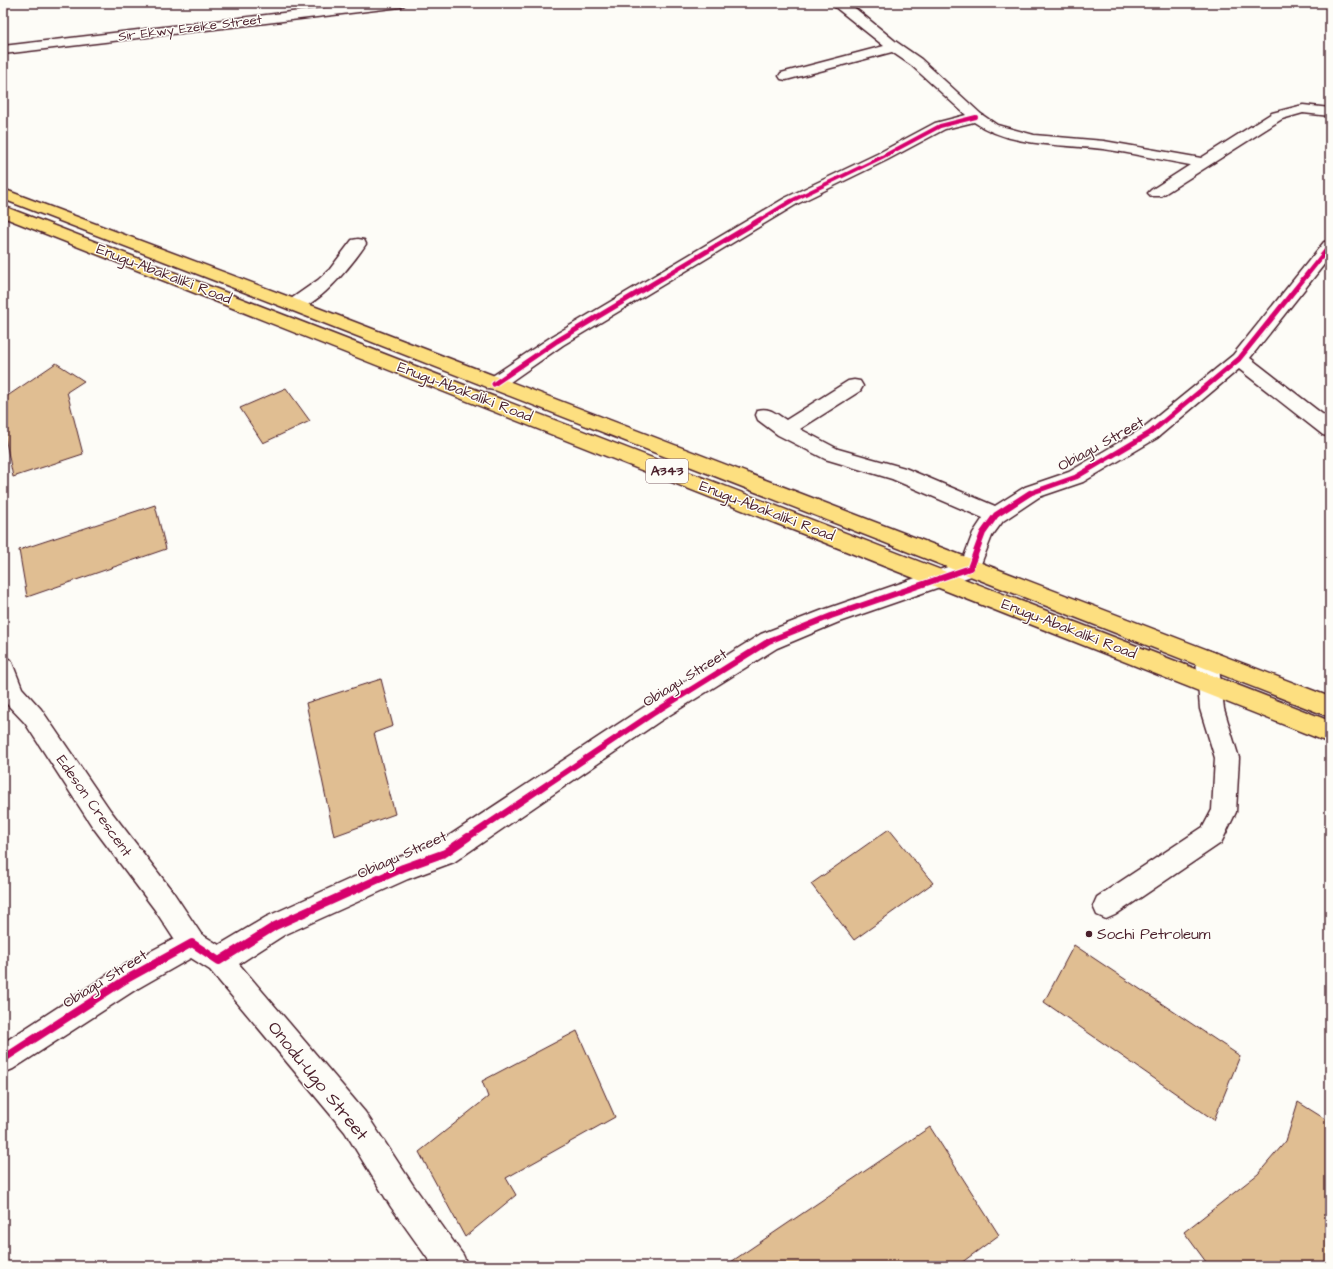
<svg xmlns="http://www.w3.org/2000/svg" width="1333" height="1269" font-family="'Architects Daughter',sans-serif">
<style>
.building{fill:#e0be92;stroke:#4a1f2b}
.lines{fill:none;stroke-linecap:round;stroke-linejoin:round}
.street-casing{stroke:#4a1f2b;stroke-width:3}
.highway-casing{stroke:#4a1f2b;stroke-width:3}
.street{fill:#fdfcf7;fill-rule:evenodd}
.highway{fill:#fddf80;fill-rule:evenodd}
.cycleway-far3-casing{stroke:#fdfcf7;stroke-width:5.5}
.cycleway-far2-casing{stroke:#fdfcf7;stroke-width:7}
.cycleway-far1-casing{stroke:#fdfcf7;stroke-width:8}
.cycleway-casing{stroke:#fdfcf7;stroke-width:10}
.cycleway-far3{stroke:#d6006c;stroke-width:4}
.cycleway-far2{stroke:#d6006c;stroke-width:5}
.cycleway-far1{stroke:#d6006c;stroke-width:6}
.cycleway{stroke:#d6006c;stroke-width:8}
.poi-dot{fill:#4a1f2b;stroke:#fdfcf7;stroke-width:1.5}
.labels{text-anchor:middle;dominant-baseline:central;stroke-width:3;stroke-linejoin:round;paint-order:stroke}
.far-street-label{font-size:13px;fill:#4a1f2b;stroke:#fdfcf7}
.shield{fill:#fdfcf7;stroke:#806168;stroke-width:1}
.shield-label{font-size:14px;font-weight:bold;fill:#4a1f2b}
.street-label{font-size:15px;fill:#4a1f2b;stroke:#fdfcf7}
.poi-label{font-size:15px;fill:#4a1f2b;stroke:#fdfcf7;text-anchor:start}
.near-street-label{font-size:18px;fill:#4a1f2b;stroke:#fdfcf7}
</style>
<rect width="100%" height="100%" fill="#fdfcf7"/>
<filter id="ink" filterUnits="userSpaceOnUse"><feTurbulence type="fractalNoise" baseFrequency=".025" numOctaves="2"/><feDisplacementMap in="SourceGraphic" scale="8" xChannelSelector="R" yChannelSelector="G"/><feConvolveMatrix kernelMatrix="1 2 1 2 8 2 1 2 1" color-interpolation-filters="sRGB"/></filter>
<g filter="url(#ink)">
<g class="building">
<polygon points="56,363 84,381 67,392 83,454 13,477 3,427 3,399"/>
<polygon points="286,388 310,421 263,443 240,408"/>
<polygon points="155,505 166,549 27,597 19,550"/>
<polygon points="381,679 393,726 374,733 395,814 334,836 306,703"/>
<polygon points="889,829 933,883 854,940 811,884"/>
<polygon points="1074,945 1240,1056 1214,1120 1044,1002"/>
<polygon points="577,1031 615,1117 506,1178 516,1195 465,1237 419,1152 488,1097 482,1081"/>
<polygon points="1298,1102 1330,1122 1330,1266 1209,1266 1184,1232 1258,1174 1286,1141"/>
<polygon points="930,1127 999,1235 957,1266 725,1266"/>
</g>
<g class="lines">
<g class="street-casing">
<g id="street">
<polygon points="368,3 407,3 401,7 3,54 3,46"/>
<path d="M830 3H845L856 9 895 41 921 59 981 114 997 125 1034 135 1104 141 1201 158 1272 113 1303 105 1330 108V116L1303 113 1282 119 1161 196H1151L1148 193 1151 190 1190 165C1161 160 1132 153 1103 149 1060 144 1010 147 974 122L945 129 887 160 797 204 563 345 500 389 494 390 488 389 485 384 488 379 551 337 785 198 877 154 935 123 966 115 911 65 892 52 786 80 781 79 779 76 781 73 884 46Z"/>
<path d="M358 239 364 240 366 244C354 262 312 316 288 309L285 305 288 301 318 280 330 269 352 240Z"/>
<path d="M1330 241V257L1250 358 1330 420V437L1323 435 1239 369 1157 438 1083 482 1039 497 1003 521 992 536 977 574 839 622 777 648 660 721 454 862 408 879 284 935 239 964 365 1112 413 1185 463 1255 468 1266H433L391 1207 345 1132 210 970 191 958 135 990 13 1069 3 1073V1043L115 970 174 939 155 910 92 826 25 723 4 701 3 657 11 660 22 688 41 709 110 810 173 892 201 934 219 945 266 917 394 859 438 843 644 707 761 634 823 610 962 562 973 533 983 518 892 479 825 459 778 435 758 420 756 415 758 410C770 407 776 414 786 420L848 381 854 380 860 381 863 386 860 391 800 429 838 449 905 468 995 506 1025 487 1069 472 1143 428 1233 355 1324 242Z"/>
<polygon points="1207,650 1215,653 1218,660 1224,709 1239,758 1236,812 1221,843 1115,915 1106,919 1097,915 1093,906 1097,897 1203,827 1212,810 1215,758 1200,709 1196,660 1199,653"/>
</g>
</g>
<g class="highway-casing">
<g id="highway">
<polygon points="3,189 300,301 1330,697 1330,717 288,309 3,199"/>
<polygon points="3,206 1330,721 1330,743 3,217"/>
</g>
</g>
<use href="#street" class="street"/>
<use href="#highway" class="highway"/>
<g class="cycleway-far3-casing">
<polyline id="cycleway-far3" points="760,220 791,201 882,157 940,126 976,117"/>
</g>
<g class="cycleway-far2-casing">
<g id="cycleway-far2">
<polyline points="494,384 557,341 761,219"/>
<polyline points="1028,494 1076,477 1150,433 1239,359 1330,246"/>
</g>
</g>
<g class="cycleway-far1-casing">
<polyline id="cycleway-far1" points="467,838 652,714 769,641 831,616 970,568 983,533 996,515 1030,493"/>
</g>
<g class="cycleway-casing">
<polyline id="cycleway" points="3,1059 125,980 192,943 219,961 275,926 403,868 445,853 468,837"/>
</g>
<use href="#cycleway-far3" class="cycleway-far3"/>
<use href="#cycleway-far2" class="cycleway-far2"/>
<use href="#cycleway-far1" class="cycleway-far1"/>
<use href="#cycleway" class="cycleway"/>
</g>
</g>
<circle class="poi-dot" cx="1089" cy="934" r="4"/>
<g class="labels">
<g class="far-street-label">
<text transform="translate(190 28) rotate(-7)">Sir Ekwy Ezeike Street</text>
</g>
<rect class="shield" x="646" y="459" width="42" height="24" rx="3"/>
<g class="shield-label">
<text x="667" y="471">A343</text>
</g>
<g class="street-label">
<text transform="translate(164 274) rotate(21)">Enugu-Abakaliki Road</text>
<text transform="translate(465 392) rotate(21)">Enugu-Abakaliki Road</text>
<text transform="translate(1101 444) rotate(-29)">Obiagu Street</text>
<text transform="translate(767 511) rotate(21)">Enugu-Abakaliki Road</text>
<text transform="translate(1069 629) rotate(21)">Enugu-Abakaliki Road</text>
<text transform="translate(685 678) rotate(-32)">Obiagu Street</text>
<text transform="translate(94 806) rotate(55)">Edeson Crescent</text>
<text transform="translate(402 855) rotate(-24)">Obiagu Street</text>
<text transform="translate(105 979) rotate(-32)">Obiagu Street</text>
</g>
<g class="poi-label">
<text x="1097" y="934">Sochi Petroleum</text>
</g>
<g class="near-street-label">
<text transform="translate(318 1081) rotate(51)">Onodu-Ugo Street</text>
</g>
</g>
<rect width="1333" height="1269" fill="none" stroke="#fdfcf7" stroke-width="16"/>
<rect x="8" y="8" width="1317" height="1253" fill="none" stroke="#4a1f2b" stroke-width="1.5" filter="url(#ink)"/>
</svg>
